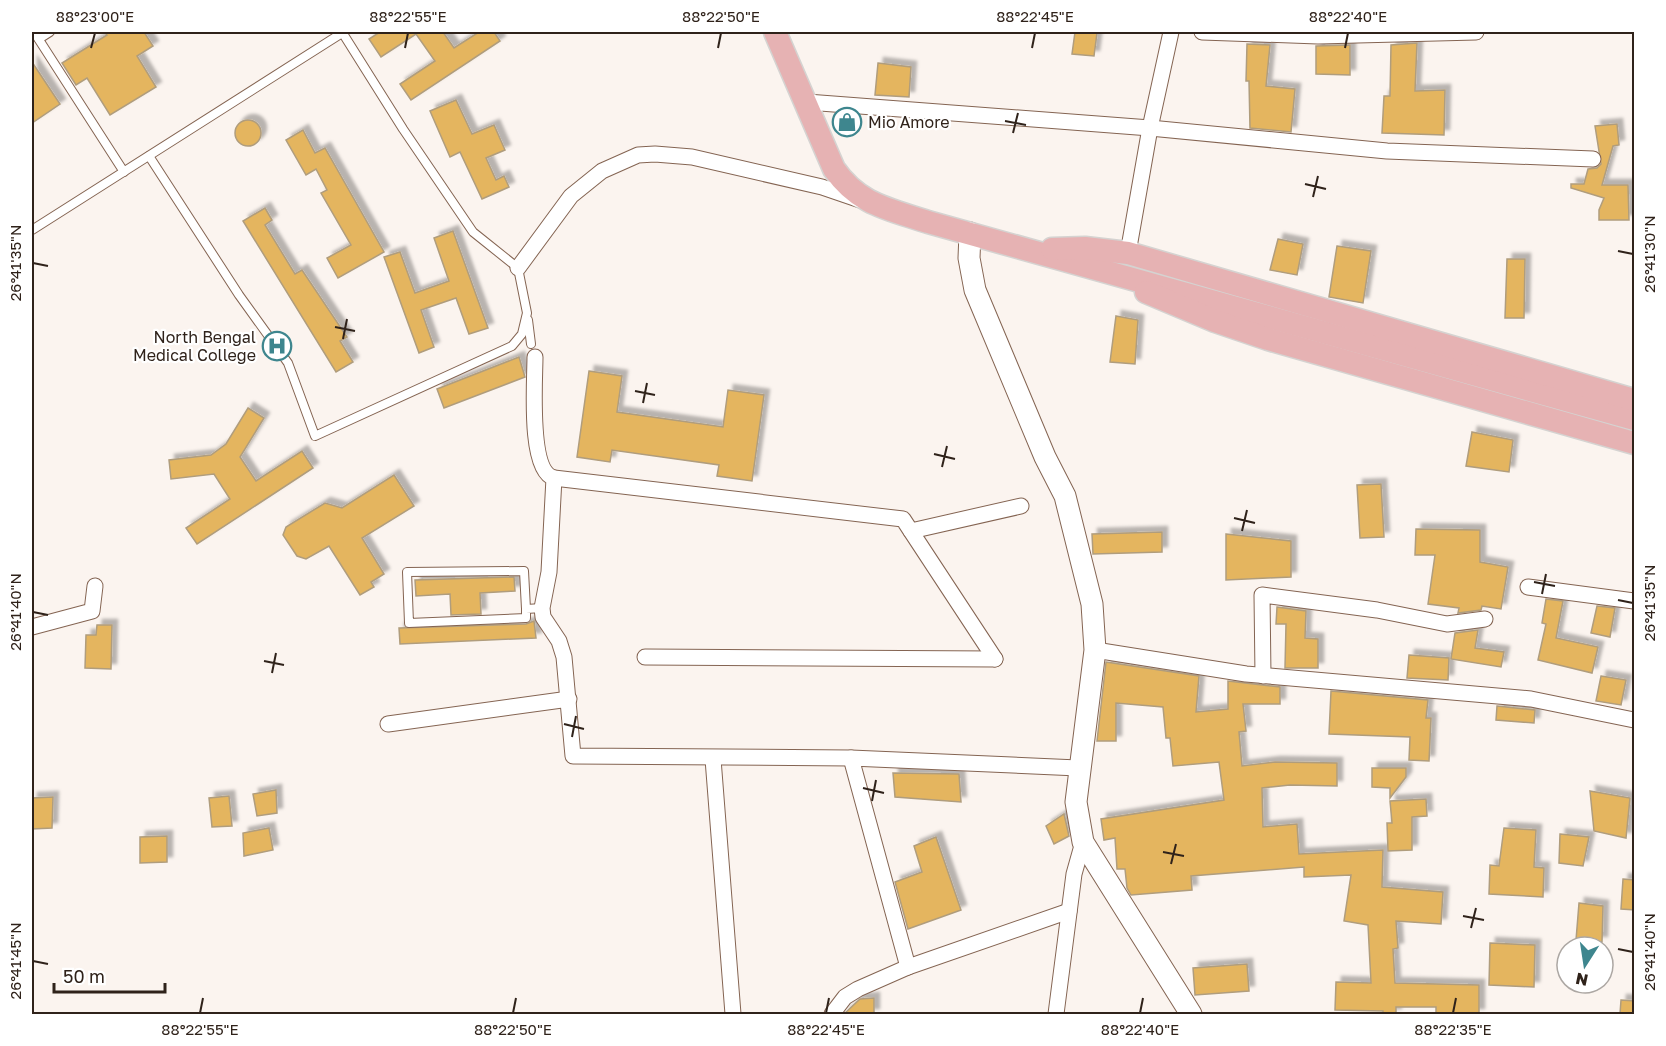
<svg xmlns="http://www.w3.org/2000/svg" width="1666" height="1046" font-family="'Golos Text',sans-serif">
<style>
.building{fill:#e4b55e;stroke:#b09d7d;stroke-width:1.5;filter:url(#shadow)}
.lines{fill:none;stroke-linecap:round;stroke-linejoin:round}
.lane-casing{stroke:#846452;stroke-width:10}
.street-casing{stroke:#846452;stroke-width:17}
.secondary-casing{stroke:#846452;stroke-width:23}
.primary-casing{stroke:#d5d3d1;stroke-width:25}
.lane{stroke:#fff;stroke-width:8}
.street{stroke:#fff;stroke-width:15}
.secondary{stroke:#fff;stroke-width:21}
.primary{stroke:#e6b2b3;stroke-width:22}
.ticks{fill:none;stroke:#2f221a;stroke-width:2}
.labels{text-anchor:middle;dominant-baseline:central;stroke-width:4.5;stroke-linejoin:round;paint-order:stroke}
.poi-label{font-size:16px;fill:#2f221a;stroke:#fff;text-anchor:start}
.neatline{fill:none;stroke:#2f221a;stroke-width:2}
.ticks-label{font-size:15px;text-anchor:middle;fill:#2f221a}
</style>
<defs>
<filter id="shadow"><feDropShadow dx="5.5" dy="-5.5" stdDeviation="1.5" flood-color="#0004"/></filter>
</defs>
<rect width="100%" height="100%" fill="#fbf4ef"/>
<g class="building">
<polygon points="104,32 144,32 153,46 137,56 156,87 110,115 87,78 76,85 62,63 107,35"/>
<polygon points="380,32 443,32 454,48 479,32 494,32 500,41 411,100 400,84 435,61 416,34 381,57 369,39"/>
<polygon points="1075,32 1097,33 1094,56 1072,54"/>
<polygon points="1417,43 1415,91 1445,90 1444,135 1382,133 1384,96 1390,96 1391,45"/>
<polygon points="1247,44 1270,45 1266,86 1295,89 1291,132 1250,128 1249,81 1246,81"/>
<polygon points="1350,45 1350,75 1316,74 1316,46"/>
<polygon points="32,62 60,104 32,123"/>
<polygon points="878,63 911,67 909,97 875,95"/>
<polygon points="456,100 472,134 494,125 505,150 486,158 496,180 504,176 509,187 482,199 460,152 450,157 430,111"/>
<circle cx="248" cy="133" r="13"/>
<polygon points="1617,124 1619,145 1613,146 1602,185 1628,185 1629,220 1599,220 1599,210 1604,198 1571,188 1571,184 1584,184 1588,169 1597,168 1601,164 1595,126"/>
<polygon points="303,130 315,153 325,148 384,252 338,278 327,258 351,245 321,193 327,190 316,169 306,175 286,140"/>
<polygon points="265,208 272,220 265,225 295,274 302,270 347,337 340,341 353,362 336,372 243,221"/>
<polygon points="453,231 488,328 469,334 456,298 421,310 434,347 419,353 384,257 400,252 415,293 449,281 434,238"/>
<polygon points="1278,239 1303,244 1297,275 1270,270"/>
<polygon points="1337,246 1371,251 1363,303 1329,297"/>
<polygon points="1507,259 1525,259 1524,318 1505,318"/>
<polygon points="1116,316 1138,320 1135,364 1110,362"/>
<polygon points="519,357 525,377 444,408 437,389"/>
<polygon points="589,371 622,376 617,412 723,427 728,390 764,395 752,481 717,476 719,465 612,450 610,462 577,457"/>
<polygon points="248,408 264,418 240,457 256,481 302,451 313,468 197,544 186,528 230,499 214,474 171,479 169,460 211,455 226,444"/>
<polygon points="1472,432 1513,440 1509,472 1466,466"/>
<polygon points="394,475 414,506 362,538 384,574 371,582 374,587 360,595 329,546 306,559 297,556 283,535 286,527 325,503 342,508"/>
<polygon points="1381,484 1384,537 1360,538 1357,485"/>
<polygon points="1416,529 1480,530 1480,562 1508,567 1501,609 1482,606 1481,610 1458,613 1459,608 1428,604 1435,555 1415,555"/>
<polygon points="1162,532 1162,552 1093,554 1092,534"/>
<polygon points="1226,534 1291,541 1291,577 1226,580"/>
<polygon points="514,577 515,591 480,593 481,614 451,615 450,594 416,596 415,580"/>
<polygon points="1546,599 1563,601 1556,638 1598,647 1592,673 1538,660 1546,624 1542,623"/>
<polygon points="1597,606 1615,608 1610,637 1591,633"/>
<polygon points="1277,607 1306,611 1305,638 1318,639 1318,668 1285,668 1286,624 1276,624"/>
<polygon points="534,621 536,638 400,644 399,628 526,624"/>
<polygon points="97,625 112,625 111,669 85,668 86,635 96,635"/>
<polygon points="1478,630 1475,648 1504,652 1501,667 1451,659 1455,633"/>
<polygon points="1409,655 1449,658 1448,680 1407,678"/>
<polygon points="1106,662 1199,676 1196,712 1228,709 1228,681 1280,687 1280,704 1243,704 1246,731 1239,732 1242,766 1275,762 1337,763 1337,786 1290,785 1262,788 1263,827 1297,824 1299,854 1383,850 1382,887 1443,892 1441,924 1396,921 1398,948 1393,949 1395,983 1479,985 1479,1014 1436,1014 1436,1007 1396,1007 1396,1014 1383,1014 1383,1011 1335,1010 1336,982 1371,983 1368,925 1344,921 1351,875 1304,877 1304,867 1191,876 1192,890 1131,895 1127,888 1125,869 1117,869 1115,838 1104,840 1101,819 1224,800 1219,762 1173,766 1170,738 1166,738 1163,707 1116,703 1116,741 1097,741"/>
<polygon points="1601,676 1626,680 1621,705 1596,701"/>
<polygon points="1331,691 1428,700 1426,718 1431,718 1429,761 1409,760 1410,737 1329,734"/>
<polygon points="1497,706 1535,710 1534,723 1496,720"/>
<polygon points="1372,768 1406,768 1406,777 1390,798 1390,788 1372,787"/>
<polygon points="893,773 959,774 961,802 895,797"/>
<polygon points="276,790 277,813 257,816 253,794"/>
<polygon points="1590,791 1630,798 1626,838 1594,831"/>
<polygon points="229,796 232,826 212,827 209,798"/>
<polygon points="53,797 52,828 32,829 32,798"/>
<polygon points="1426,799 1427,816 1412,817 1412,850 1388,851 1387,823 1392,823 1390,801"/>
<polygon points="1064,814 1069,836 1054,844 1046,826"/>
<polygon points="269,828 273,850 244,856 243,833"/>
<polygon points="1504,828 1536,830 1534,867 1544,868 1543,897 1489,894 1490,865 1499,866"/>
<polygon points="1560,834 1589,837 1583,866 1559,863"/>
<polygon points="167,836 167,862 140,863 140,837"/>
<polygon points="936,837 961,910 908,929 895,882 922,872 914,846"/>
<polygon points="1623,879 1635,880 1635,910 1621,909"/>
<polygon points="1579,903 1603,906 1602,942 1576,940"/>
<polygon points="1490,943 1535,945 1534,987 1489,985"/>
<polygon points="1247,964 1249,991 1195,995 1193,968"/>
<polygon points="874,998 874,1014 844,1014 860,999"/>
<polygon points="1621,1000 1635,1001 1635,1014 1620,1014"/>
</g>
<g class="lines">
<g class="lane-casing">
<g id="lane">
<polyline points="34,32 124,172"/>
<polyline points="39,39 50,32"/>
<polyline points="149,156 239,295 288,363 315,436 512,346 522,334 527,313 518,268 473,232 403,129 342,32"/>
<polyline points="32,230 342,33"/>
<polyline points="528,320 531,344"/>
<polyline points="526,609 524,571 407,572 409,623 526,618 526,609 542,608"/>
</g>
</g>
<g class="street-casing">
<g id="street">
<polyline points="1202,32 1318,36 1476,32"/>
<polyline points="807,102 1150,128 1387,151 1593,159"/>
<polyline points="1128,253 1150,128 1171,32"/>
<polyline points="518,268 571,196 602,171 638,155 655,154 692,157 822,187 860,200"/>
<path d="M535 357C535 380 528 471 554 478L549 572 542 608 543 617 559 641 564 657 573 756 851 758 1078 768"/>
<polyline points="554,478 903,519 995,659"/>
<polyline points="911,531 1021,506"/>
<polyline points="1528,587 1634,601"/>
<polyline points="32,627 92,611 95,586"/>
<polyline points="1095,650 1246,674 1531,699 1634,720"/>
<polyline points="645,657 995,659"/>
<polyline points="1263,676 1262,595 1377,610 1447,624 1485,619"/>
<polyline points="388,724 569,699"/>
<polyline points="851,758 908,967"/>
<polyline points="713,759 733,1014"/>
<polyline points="832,1014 845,997 858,989 908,967 1069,911"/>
<polyline points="1056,1014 1074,874 1083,842"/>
</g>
</g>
<g class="secondary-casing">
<polyline id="secondary" points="970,233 969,258 975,290 1045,457 1065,496 1092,604 1095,650 1076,802 1083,842 1191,1014"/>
</g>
<g class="primary-casing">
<g id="primary">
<path d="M775 32 834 169C859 205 889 209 928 222L1634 419"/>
<polyline points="1052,249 1085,248 1128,253 1634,400"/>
<polyline points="1146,292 1215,321 1268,339 1634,443"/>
</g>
</g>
<use href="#lane" class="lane"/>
<use href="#street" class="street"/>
<use href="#secondary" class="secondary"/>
<use href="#primary" class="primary"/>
</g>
<path class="ticks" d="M91 48 95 33M405 48 408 33M718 48 721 33M1032 48 1035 33M1345 48 1348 33M1005 121 1026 125M1013 133 1018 113M1305 184 1326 189M1313 197 1318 176M1618 251 1633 254M33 263 48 266M335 327 355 331M343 339 347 319M635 391 655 395M643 403 647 383M934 454 955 459M942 467 947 446M1234 518 1255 523M1242 531 1247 510M1534 582 1555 586M1542 594 1546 574M1618 600 1633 603M33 612 48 615M264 661 284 665M272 673 276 653M564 724 584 729M572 737 576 716M863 788 884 793M872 801 876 780M1163 852 1184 856M1171 864 1176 844M1463 916 1484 920M1471 928 1476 908M1618 949 1633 952M33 961 48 964M200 1013 203 998M513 1013 516 998M826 1013 829 998M1140 1013 1143 998M1453 1013 1456 998"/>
<defs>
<g id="shop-ring" transform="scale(1.5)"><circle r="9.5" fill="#fff" stroke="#3e868e" stroke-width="1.5"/><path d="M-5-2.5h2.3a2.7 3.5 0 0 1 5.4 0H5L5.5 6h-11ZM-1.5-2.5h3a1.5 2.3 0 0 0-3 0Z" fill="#3e868e"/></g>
<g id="hospital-ring" transform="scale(1.5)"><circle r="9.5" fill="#fff" stroke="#3e868e" stroke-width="1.5"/><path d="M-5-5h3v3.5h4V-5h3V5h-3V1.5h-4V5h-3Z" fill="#3e868e"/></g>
</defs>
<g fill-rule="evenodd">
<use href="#shop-ring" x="847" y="122"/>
<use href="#hospital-ring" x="277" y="346"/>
</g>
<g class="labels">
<g class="poi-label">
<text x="868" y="122">Mio Amore</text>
<text x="256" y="337" text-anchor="end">North Bengal<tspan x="256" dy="18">Medical College</tspan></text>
</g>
</g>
<rect width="1666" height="1046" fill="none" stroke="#ffffff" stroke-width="66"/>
<g transform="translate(1585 965) rotate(192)"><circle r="28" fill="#ffffff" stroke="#aca7a3" stroke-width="1.5"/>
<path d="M0-4.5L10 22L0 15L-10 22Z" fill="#3e868e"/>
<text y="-9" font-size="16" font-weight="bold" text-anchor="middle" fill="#2f221a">N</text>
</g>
<path d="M54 983v9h111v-9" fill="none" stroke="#2f221a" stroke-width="3"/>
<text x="63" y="983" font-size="18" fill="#2f221a" stroke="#ffffff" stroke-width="4.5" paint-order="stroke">50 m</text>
<rect x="33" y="33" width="1600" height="980" class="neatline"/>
<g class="ticks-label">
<text x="95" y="22">88°23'00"E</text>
<text x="408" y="22">88°22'55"E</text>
<text x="721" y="22">88°22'50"E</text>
<text x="1035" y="22">88°22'45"E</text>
<text x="1348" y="22">88°22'40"E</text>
<text transform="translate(1650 254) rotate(-90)" y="5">26°41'30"N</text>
<text transform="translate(16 263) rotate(-90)" y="5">26°41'35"N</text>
<text transform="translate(1650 603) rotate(-90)" y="5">26°41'35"N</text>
<text transform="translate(16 612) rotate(-90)" y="5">26°41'40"N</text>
<text transform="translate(1650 952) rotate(-90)" y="5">26°41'40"N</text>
<text transform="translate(16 961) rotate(-90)" y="5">26°41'45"N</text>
<text x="200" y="1035">88°22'55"E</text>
<text x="513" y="1035">88°22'50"E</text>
<text x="826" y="1035">88°22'45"E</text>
<text x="1140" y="1035">88°22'40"E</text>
<text x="1453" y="1035">88°22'35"E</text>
</g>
</svg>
